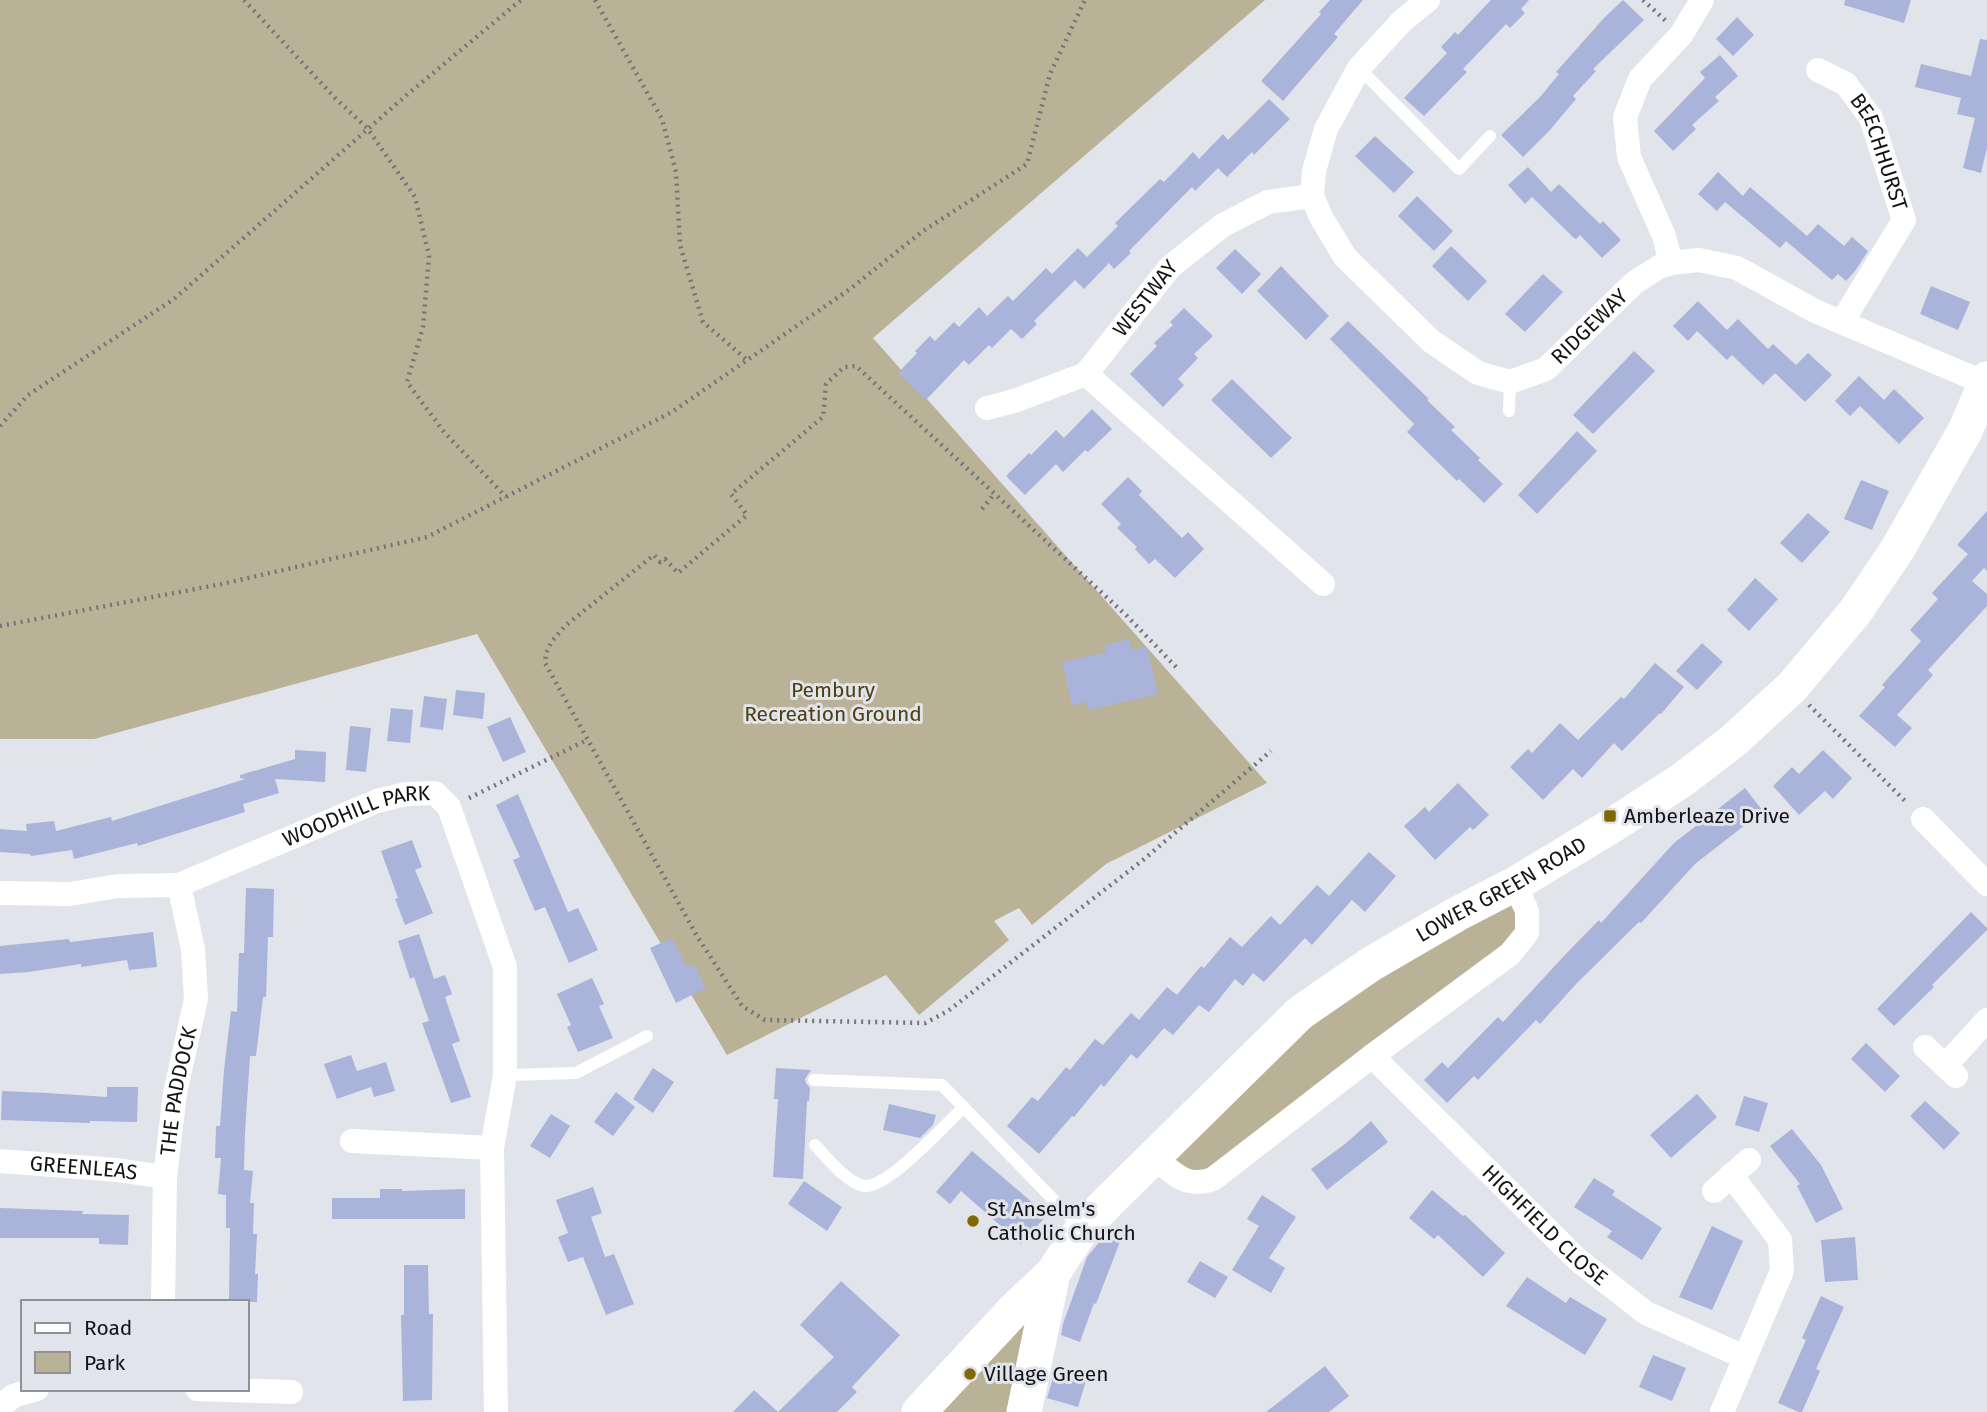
<svg xmlns="http://www.w3.org/2000/svg" width="1987" height="1412" font-family="'Fira Sans',sans-serif">
<style>
.green{fill:#bab297}
.building{fill:#aab3d9}
.lines{fill:none;stroke-linecap:round;stroke-linejoin:round}
.path{stroke:#737579;stroke-width:4.5;stroke-dasharray:2 5;stroke-linecap:butt}
.lane{stroke:#fff;stroke-width:12}
.street{stroke:#fff;stroke-width:24}
.secondary{stroke:#fff;stroke-width:35}
.poi-dot{fill:#806900;stroke:#e2e4eb;stroke-width:2.5}
.labels{text-anchor:middle;dominant-baseline:central;stroke-width:6;stroke-linejoin:round;paint-order:stroke}
.street-label{font-size:21px;fill:#131416;stroke:#e2e4eb}
.park-label{font-size:21px;fill:#4e400f;stroke:#e2e4eb}
.poi-label{font-size:21px;fill:#131416;stroke:#e2e4eb;text-anchor:start}
</style>
<rect width="100%" height="100%" fill="#e2e4eb"/>
<g class="green">
<polygon points="0,0 1265,0 873,338 1267,783 1106,864 1032,925 1019,908 994,921 1009,940 919,1015 886,975 727,1055 477,634 94,739 0,739"/>
<polygon points="1515,884 1527,933 1213,1179 1153,1157 1300,1013"/>
<polygon points="1023,1320 1033,1326 1012,1412 938,1412"/>
</g>
<g class="building">
<polygon points="1330,0 1363,0 1334,34 1338,37 1283,101 1261,81 1321,14 1319,12"/>
<polygon points="1491,0 1529,0 1521,9 1525,13 1510,28 1506,24 1463,69 1467,72 1424,116 1404,98 1447,53 1441,47 1455,32 1458,35"/>
<polygon points="1623,0 1644,20 1593,69 1596,71 1573,96 1576,99 1550,130 1523,157 1501,135 1541,96 1559,74 1556,72 1604,18"/>
<polygon points="1845,0 1911,0 1904,23 1844,5"/>
<polygon points="1737,17 1754,35 1733,56 1716,39"/>
<polygon points="1980,39 1987,40 1987,148 1981,173 1963,168 1975,118 1957,114 1961,98 1915,87 1921,64 1971,76"/>
<polygon points="1720,55 1738,76 1715,97 1719,101 1692,125 1696,129 1673,151 1654,131 1705,78 1700,72"/>
<polygon points="1269,99 1290,119 1254,155 1252,152 1227,177 1218,168 1195,191 1192,187 1129,251 1131,253 1114,269 1109,263 1084,289 1075,280 1034,321 1037,324 1022,339 1011,329 992,348 989,345 969,365 964,360 926,400 898,373 917,353 915,351 930,336 935,341 954,322 959,327 979,307 987,316 1008,296 1013,301 1046,268 1052,274 1078,248 1087,257 1118,226 1115,223 1160,179 1164,182 1193,152 1199,159 1223,134 1228,140"/>
<polygon points="1375,136 1414,172 1394,193 1355,156"/>
<polygon points="1528,167 1551,192 1559,184 1600,224 1603,221 1621,240 1602,258 1580,235 1576,239 1574,238 1532,197 1525,204 1508,185"/>
<polygon points="1718,172 1743,196 1750,187 1807,236 1818,224 1844,246 1852,237 1868,251 1855,271 1846,281 1838,274 1832,280 1786,241 1780,248 1725,202 1717,211 1698,194"/>
<polygon points="1417,196 1453,231 1434,251 1398,216"/>
<polygon points="1451,246 1487,281 1468,301 1432,266"/>
<polygon points="1235,249 1261,274 1242,294 1216,268"/>
<polygon points="1281,266 1329,316 1306,340 1257,291"/>
<polygon points="1543,274 1563,292 1525,332 1505,314"/>
<polygon points="1931,286 1970,302 1958,330 1920,314"/>
<polygon points="1698,301 1727,330 1738,319 1768,349 1773,344 1796,365 1808,353 1832,375 1805,402 1775,373 1763,385 1732,355 1727,360 1697,331 1688,341 1673,326"/>
<polygon points="1184,308 1213,336 1194,354 1198,358 1178,379 1184,385 1163,407 1130,374 1157,346 1154,343 1173,325 1170,322"/>
<polygon points="1348,321 1429,399 1427,400 1455,427 1451,430 1480,458 1478,460 1503,484 1484,503 1459,479 1457,481 1407,432 1414,424 1330,339"/>
<polygon points="1634,351 1655,371 1593,434 1573,415"/>
<polygon points="1859,376 1884,400 1894,389 1924,418 1899,444 1860,406 1850,416 1835,401"/>
<polygon points="1232,379 1292,438 1271,458 1211,400"/>
<polygon points="1092,409 1112,429 1088,452 1085,450 1063,472 1056,464 1025,495 1006,476 1029,453 1031,455 1056,430 1064,438"/>
<polygon points="1577,431 1597,451 1537,514 1518,495"/>
<polygon points="1128,477 1142,491 1139,495 1182,538 1188,532 1204,549 1175,578 1155,559 1149,564 1135,549 1137,547 1117,528 1121,524 1101,504"/>
<polygon points="1861,480 1889,491 1872,530 1844,519"/>
<polygon points="1987,511 1987,571 1984,568 1972,581 1987,594 1987,606 1928,670 1933,675 1897,715 1912,728 1895,747 1859,716 1885,687 1882,685 1921,641 1910,630 1938,599 1932,593 1968,554 1957,545"/>
<polygon points="1808,513 1830,532 1802,563 1780,543"/>
<polygon points="1755,578 1778,599 1749,631 1727,610"/>
<polygon points="1130,639 1132,650 1147,647 1158,694 1089,710 1087,702 1072,706 1062,662 1106,652 1104,645"/>
<polygon points="1702,643 1723,662 1697,690 1676,671"/>
<polygon points="1655,663 1684,687 1661,714 1660,713 1622,751 1614,743 1582,778 1573,769 1543,800 1510,767 1528,749 1532,753 1560,723 1578,740 1621,697 1624,699"/>
<polygon points="456,690 485,693 483,719 453,715"/>
<polygon points="424,696 447,699 443,730 420,727"/>
<polygon points="391,708 413,710 410,743 387,741"/>
<polygon points="510,717 526,752 503,762 487,727"/>
<polygon points="350,726 371,728 366,772 346,770"/>
<polygon points="295,750 326,752 325,782 275,779 279,793 243,804 245,812 138,846 137,843 74,859 72,850 31,856 30,854 0,852 0,829 27,831 26,824 54,821 56,831 111,817 112,821 245,779 240,778 240,775 295,759"/>
<polygon points="1823,750 1852,778 1833,799 1825,791 1799,815 1773,786 1792,767 1799,774"/>
<polygon points="1458,783 1489,815 1473,830 1470,827 1435,860 1404,826 1425,807 1429,812"/>
<polygon points="1745,788 1763,811 1695,864 1641,923 1639,922 1577,983 1540,1024 1536,1020 1478,1080 1474,1076 1447,1103 1424,1080 1442,1062 1448,1068 1498,1017 1503,1022 1563,957 1599,920 1601,923 1674,843"/>
<polygon points="518,794 568,912 578,908 598,950 569,963 545,907 535,911 513,860 520,857 496,805"/>
<polygon points="412,840 422,867 415,870 433,913 405,925 395,899 398,898 381,851"/>
<polygon points="1369,852 1396,876 1365,912 1352,900 1312,945 1305,938 1264,982 1253,973 1243,986 1235,979 1209,1012 1199,1005 1173,1035 1164,1028 1137,1059 1131,1054 1104,1087 1101,1084 1074,1117 1072,1116 1039,1154 1007,1126 1032,1097 1038,1101 1066,1067 1070,1070 1095,1039 1103,1045 1131,1013 1139,1020 1167,987 1177,995 1201,966 1204,968 1230,937 1242,947 1271,916 1280,925 1317,885 1329,896"/>
<polygon points="246,888 274,889 273,937 268,937 266,997 263,997 256,1056 250,1056 245,1133 244,1170 253,1171 250,1203 254,1203 253,1234 257,1234 255,1274 258,1274 257,1302 229,1302 230,1228 226,1228 226,1195 218,1194 221,1158 215,1158 216,1126 220,1126 224,1070 231,1011 237,1012 239,953 244,953"/>
<polygon points="1971,912 1987,928 1987,930 1932,985 1934,987 1894,1026 1877,1009"/>
<polygon points="153,932 157,967 129,970 127,960 81,967 81,964 28,972 0,974 0,946 69,939 70,942"/>
<polygon points="419,934 434,979 445,975 452,994 445,997 460,1041 452,1044 471,1097 451,1103 422,1023 429,1021 414,977 410,979 398,941"/>
<polygon points="672,938 687,967 694,964 706,988 676,1003 650,948"/>
<polygon points="592,978 604,1004 599,1006 613,1038 578,1052 567,1027 571,1025 557,994"/>
<polygon points="1866,1043 1900,1076 1885,1092 1851,1059"/>
<polygon points="351,1055 357,1071 386,1062 395,1091 374,1097 371,1087 337,1099 324,1064"/>
<polygon points="653,1068 674,1082 653,1113 633,1099"/>
<polygon points="776,1068 811,1070 805,1079 806,1083 810,1088 809,1101 807,1101 803,1179 773,1177 778,1099 774,1099"/>
<polygon points="107,1087 138,1087 137,1122 90,1121 90,1123 1,1120 2,1091 47,1093 107,1097"/>
<polygon points="616,1092 635,1107 613,1136 594,1122"/>
<polygon points="1697,1094 1717,1117 1671,1158 1650,1135"/>
<polygon points="1744,1096 1768,1103 1759,1132 1735,1125"/>
<polygon points="1925,1101 1960,1133 1944,1150 1910,1116"/>
<polygon points="889,1104 936,1115 933,1125 920,1138 883,1130"/>
<polygon points="551,1114 570,1126 550,1158 530,1146"/>
<polygon points="1371,1121 1388,1142 1327,1190 1311,1169 1345,1144"/>
<polygon points="1792,1129 1821,1165 1843,1209 1816,1223 1797,1186 1800,1184 1770,1146"/>
<polygon points="972,1151 1047,1215 1021,1244 961,1191 950,1204 936,1192"/>
<polygon points="1594,1178 1615,1191 1612,1195 1662,1228 1642,1260 1607,1237 1612,1231 1574,1207"/>
<polygon points="804,1181 842,1207 827,1231 788,1204"/>
<polygon points="593,1187 602,1213 591,1217 605,1257 614,1254 634,1304 606,1315 583,1257 568,1262 558,1237 568,1233 556,1200"/>
<polygon points="380,1189 402,1189 402,1191 465,1189 465,1219 332,1219 332,1198 380,1198"/>
<polygon points="1432,1190 1463,1216 1465,1215 1505,1253 1483,1277 1438,1235 1434,1239 1409,1218"/>
<polygon points="1262,1195 1296,1217 1269,1258 1285,1268 1271,1293 1232,1270 1259,1226 1247,1219"/>
<polygon points="0,1208 83,1211 82,1214 129,1215 128,1245 99,1244 99,1238 0,1238"/>
<polygon points="1712,1226 1743,1241 1712,1310 1679,1297"/>
<polygon points="1106,1234 1121,1239 1096,1304 1094,1303 1080,1342 1061,1335 1063,1324 1087,1257"/>
<polygon points="1855,1237 1858,1280 1825,1282 1821,1240"/>
<polygon points="1200,1261 1228,1277 1215,1298 1187,1282"/>
<polygon points="404,1265 428,1265 429,1314 433,1314 432,1400 403,1401 401,1315 404,1315"/>
<polygon points="1527,1277 1566,1303 1570,1297 1607,1319 1585,1355 1506,1306"/>
<polygon points="841,1281 900,1335 852,1387 857,1392 837,1412 733,1412 754,1390 778,1412 834,1357 800,1325"/>
<polygon points="1821,1296 1844,1307 1816,1369 1820,1371 1802,1412 1799,1412 1778,1403 1806,1340 1802,1338"/>
<polygon points="1653,1355 1686,1368 1672,1401 1639,1387"/>
<polygon points="1325,1366 1349,1396 1329,1412 1266,1412"/>
<polygon points="1055,1371 1086,1381 1078,1407 1047,1398"/>
</g>
<g class="lines">
<g class="path">
<polyline points="244,0 335,98 368,129 415,197 429,256 423,327 407,382 444,432 506,497"/>
<polyline points="595,0 662,119 676,172 680,245 703,322 747,360"/>
<polyline points="1643,0 1666,21"/>
<polyline points="0,426 28,395 174,299 409,93 521,0"/>
<polyline points="982,509 995,493"/>
<polyline points="0,626 222,584 427,537 672,412 850,289 923,231 1027,164 1050,74 1085,0"/>
<polyline points="1176,667 1127,616 856,366 844,367 826,384 823,417 731,494 747,515 678,573 665,559 660,562 654,555 565,626 552,641 546,653 545,663 697,936 742,1006 765,1020 925,1023 948,1011 1143,860 1271,751"/>
<polyline points="1809,705 1907,803"/>
<polyline points="469,798 587,740"/>
</g>
<g class="lane">
<polyline points="1359,68 1459,169 1490,136"/>
<polyline points="1509,411 1510,382"/>
<polyline points="505,1075 576,1073 647,1036"/>
<polyline points="814,1080 942,1085 1082,1229"/>
<path d="M815 1145C826 1157 847 1183 864 1186 887 1189 946 1124 964 1107"/>
</g>
<g class="street">
<path id="s1" d="M1428 0 1401 22 1359 68 1326 129 1314 171 1312 196 1321 217 1345 257 1431 341 1478 373 1510 382 1546 369 1634 283 1659 267 1671 263 1699 260 1737 268 1815 311 1985 383"/>
<path id="s2" d="M1818 70 1846 84 1871 118 1904 220 1842 322"/>
<polyline points="1671,263 1664,236 1629,157 1625,117 1640,79 1681,35 1702,0"/>
<polyline points="1086,374 1323,584"/>
<path id="s3" d="M987 408 1014 401 1086 374 1170 267 1223 225 1268 202 1312 196"/>
<polyline points="1923,819 1987,884"/>
<path id="s4" d="M0 893 70 894 118 886 179 885 377 801 406 794 435 793 449 807 505 967V1075L492 1148 496 1412"/>
<polyline points="1925,1047 1956,1076"/>
<path id="s5" d="M1372 1056 1578 1260 1646 1313 1744 1357"/>
<polyline points="1945,1066 1987,1020"/>
<polyline points="352,1141 492,1148"/>
<path d="M1153 1157C1174 1173 1185 1189 1213 1179L1372 1056 1510 954 1527 933V911L1515 884"/>
<path id="s6" d="M0 1161 117 1170 165 1177"/>
<polyline points="1714,1191 1749,1160"/>
<path id="s7" d="M163 1302 165 1177 175 1093 196 999 193 949 179 885"/>
<polyline points="197,1389 291,1392"/>
<polyline points="0,1407 13,1396 37,1389"/>
<polyline points="1722,1412 1782,1271 1780,1240 1731,1175"/>
</g>
<g class="secondary">
<path id="s8" d="M919 1412 1015 1309 1053 1273 1082 1229 1108 1202 1300 1013 1371 964 1457 914 1515 884 1613 825 1682 780 1733 741 1792 687 1855 612 1897 550 1965 431 1987 379"/>
<polyline points="1024,1412 1053,1273"/>
</g>
</g>
<g class="poi-dot">
<rect x="1603" y="809" width="14" height="14" rx="3.5"/>
<circle cx="973" cy="1221" r="7"/>
<circle cx="970" cy="1374" r="7"/>
</g>
<g class="labels">
<g class="street-label">
<text stroke="none"><textPath href="#s2" startOffset="108">BEECHHURST</textPath></text>
<text stroke="none"><textPath href="#s3" startOffset="201">WESTWAY</textPath></text>
<text stroke="none"><textPath href="#s1" startOffset="614">RIDGEWAY</textPath></text>
<text stroke="none"><textPath href="#s4" startOffset="371">WOODHILL PARK</textPath></text>
<text stroke="none"><textPath href="#s8" startOffset="789">LOWER GREEN ROAD</textPath></text>
<text stroke="none"><textPath href="#s7" startOffset="212">THE PADDOCK</textPath></text>
<text stroke="none"><textPath href="#s6" startOffset="84">GREENLEAS</textPath></text>
<text stroke="none"><textPath href="#s5" startOffset="242">HIGHFIELD CLOSE</textPath></text>
</g>
<g class="park-label">
<text x="833" y="690">Pembury<tspan x="833" dy="24">Recreation Ground</tspan></text>
</g>
<g class="poi-label">
<text x="1624" y="816">Amberleaze Drive</text>
<text x="987" y="1209">St Anselm's<tspan x="987" dy="24">Catholic Church</tspan></text>
<text x="984" y="1374">Village Green</text>
</g>
</g>
<rect x="21" y="1300" width="228" height="91" fill="#e2e4eb" stroke="#8f9196" stroke-width="2"/>
<rect x="35" y="1323" width="35" height="10" fill="#ffffff" stroke="#8f9196" stroke-width="2"/>
<text x="84" y="1335" font-size="21" fill="#131416">Road</text>
<rect x="35" y="1352" width="35" height="21" fill="#bab297" stroke="#8f9196" stroke-width="2"/>
<text x="84" y="1370" font-size="21" fill="#131416">Park</text>
</svg>
